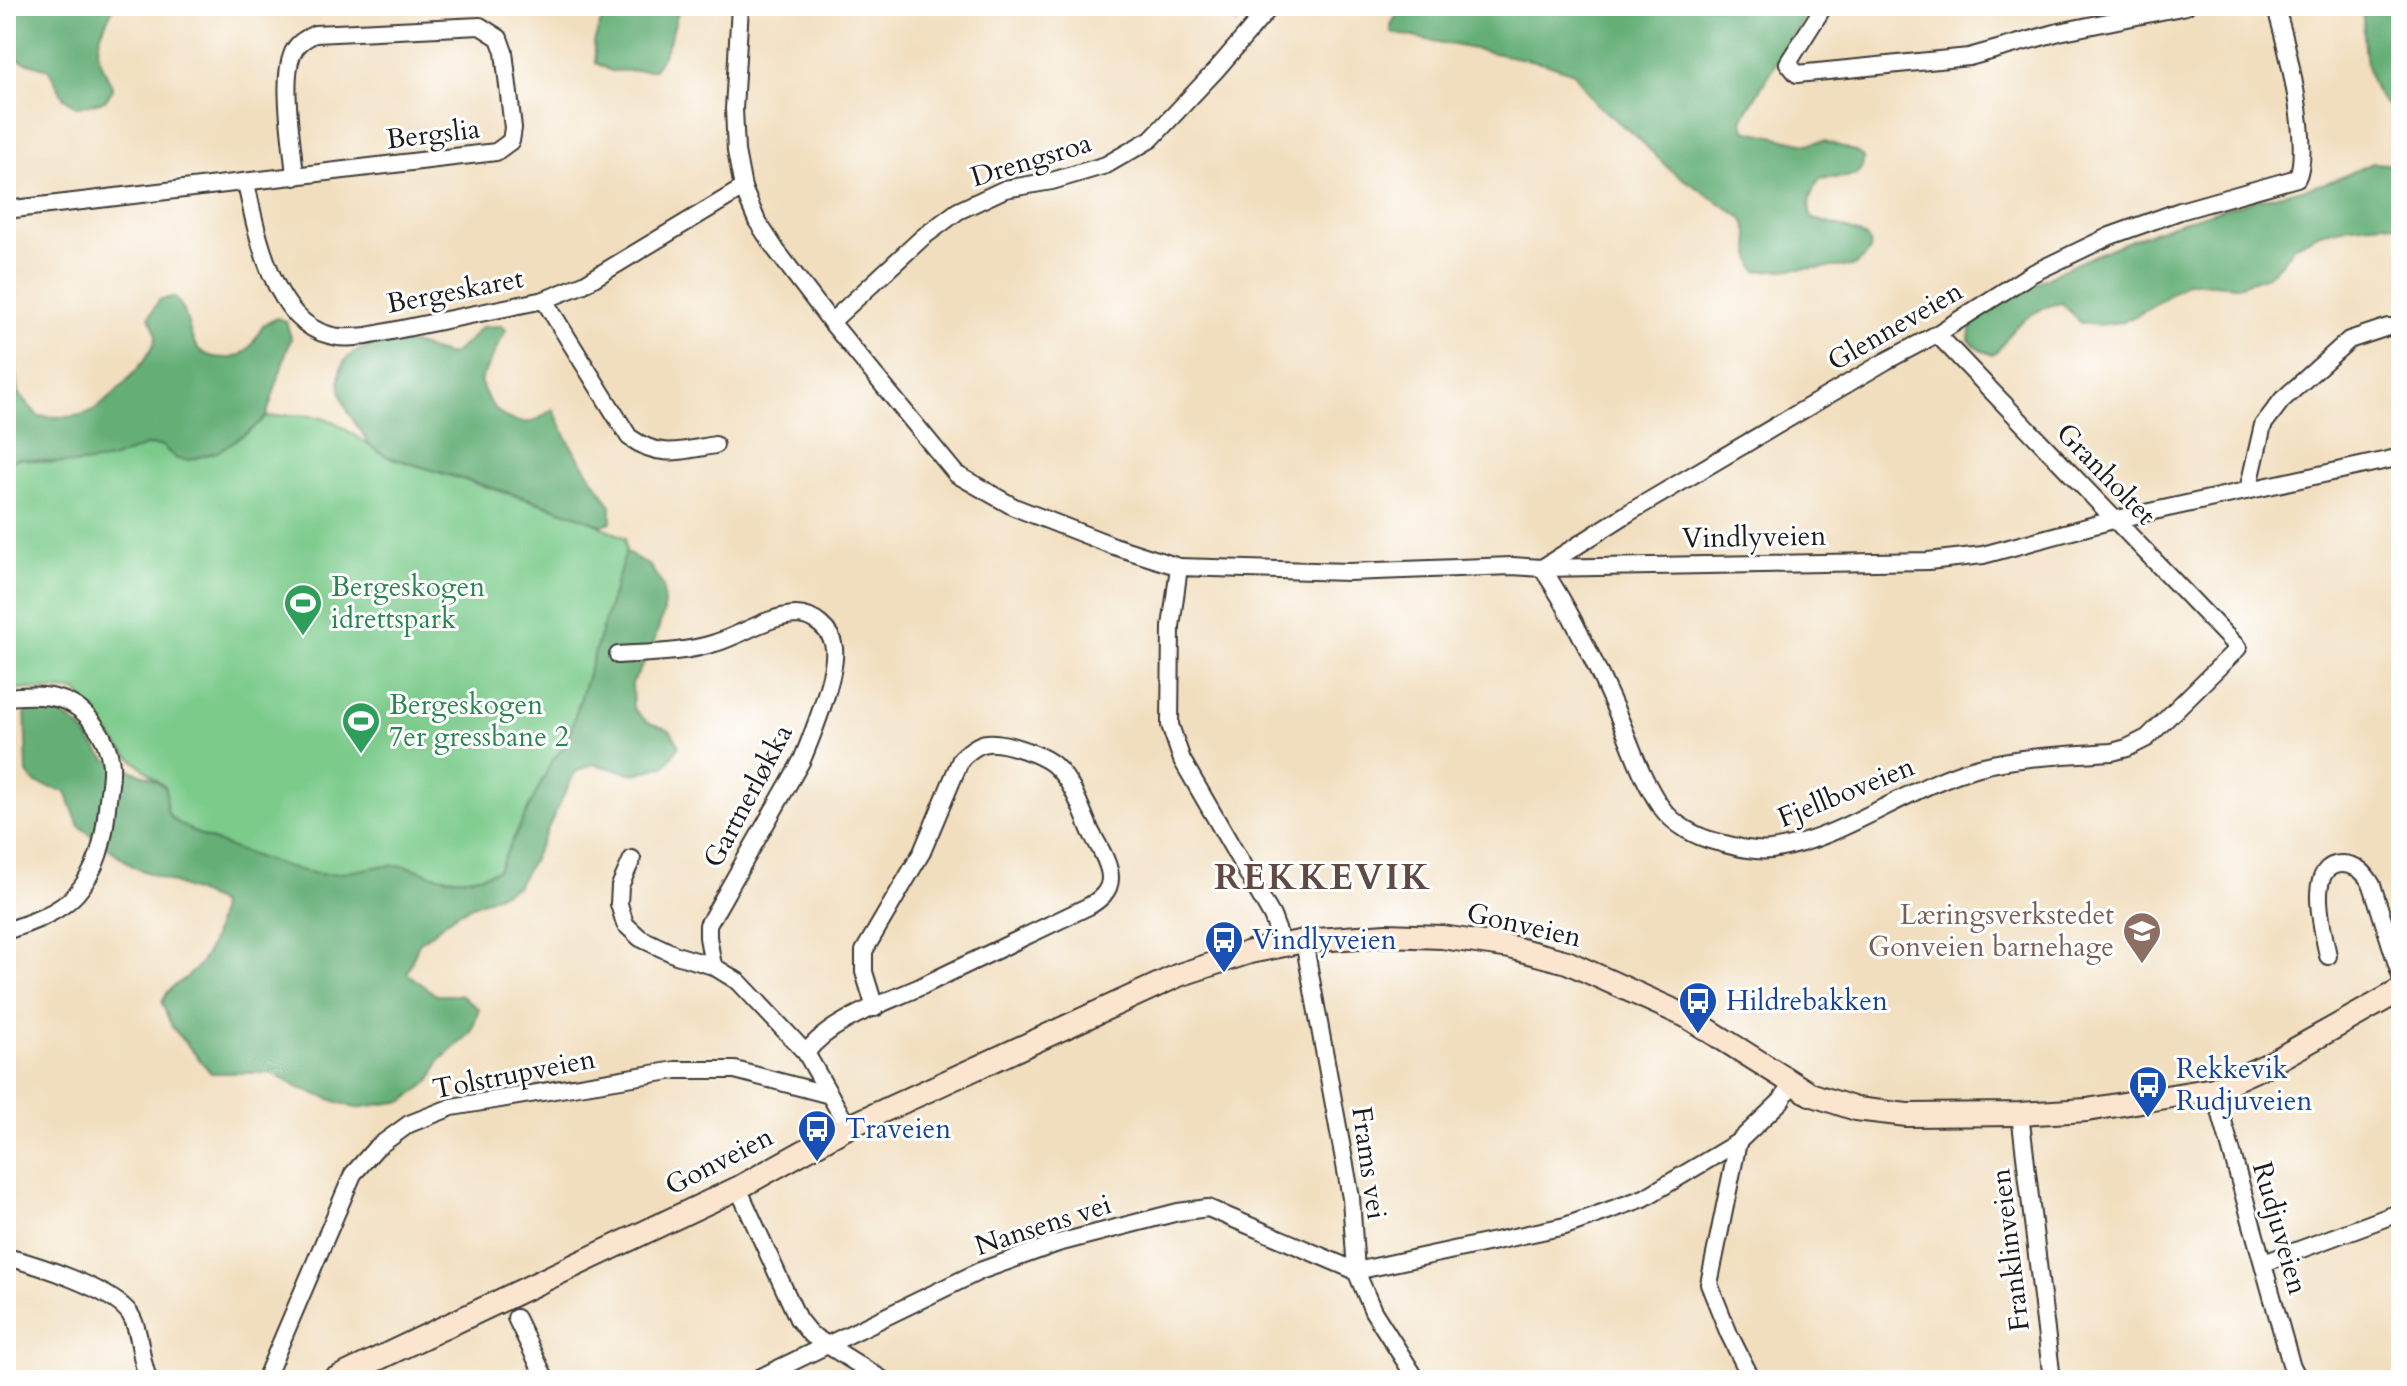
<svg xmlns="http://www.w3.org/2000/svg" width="2407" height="1386" font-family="Cardo,serif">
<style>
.green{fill:#7ccb8b;stroke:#4c7454;stroke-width:2}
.forest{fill:#65af77;stroke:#40664a;stroke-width:2}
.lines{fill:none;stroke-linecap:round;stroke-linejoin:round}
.street-casing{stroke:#3c3934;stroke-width:20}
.secondary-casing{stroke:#3c3934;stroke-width:26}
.street{stroke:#fff;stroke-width:16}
.secondary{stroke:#fce5cf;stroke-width:22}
.labels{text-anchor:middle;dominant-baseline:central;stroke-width:6;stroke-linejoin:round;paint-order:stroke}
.street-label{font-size:28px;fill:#1c1c1c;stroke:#fff}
.leisure-label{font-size:28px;fill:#27864d;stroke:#fff;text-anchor:start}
.education-label{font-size:28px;fill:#785e54;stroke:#fff;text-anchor:end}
.transit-label{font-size:28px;fill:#164399;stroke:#fff;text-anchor:start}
.district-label{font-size:36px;font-weight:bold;letter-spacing:2px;fill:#604a43;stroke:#fff}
</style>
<rect width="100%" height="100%" fill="#fff"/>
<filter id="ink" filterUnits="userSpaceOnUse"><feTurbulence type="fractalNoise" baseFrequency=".0125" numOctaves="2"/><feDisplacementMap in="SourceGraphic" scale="16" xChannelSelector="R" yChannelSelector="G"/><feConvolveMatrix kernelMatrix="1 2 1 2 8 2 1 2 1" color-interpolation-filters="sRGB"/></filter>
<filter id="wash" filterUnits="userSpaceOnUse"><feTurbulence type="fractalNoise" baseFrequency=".006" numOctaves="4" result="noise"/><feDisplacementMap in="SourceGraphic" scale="32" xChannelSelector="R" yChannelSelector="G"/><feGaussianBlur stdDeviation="1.8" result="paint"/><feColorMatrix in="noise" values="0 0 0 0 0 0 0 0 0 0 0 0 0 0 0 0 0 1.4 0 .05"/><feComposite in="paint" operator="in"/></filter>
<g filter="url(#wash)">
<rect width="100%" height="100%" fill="#f1debe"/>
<g class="green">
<polygon points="1211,6 1254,6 1237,24"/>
<path d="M294 415 313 416 333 421 386 456 580 516 625 538 626 552 566 745 552 761 498 870C477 879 456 881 433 875 423 872 414 867 404 866 375 863 348 876 319 874 295 872 177 833 168 813 165 807 167 795 166 788L120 748 77 691 6 688V463L19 458 51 463 111 459 148 445 162 446 177 459 247 433 266 417Z"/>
</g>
<g class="forest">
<path d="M6 6H114C93 49 93 46 113 89L105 101 78 107 64 98 48 69 6 56Z"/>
<path d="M604 6H679C674 29 668 52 653 70L611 71 596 63 594 42 604 13Z"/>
<path d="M1401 6H1811L1742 119 1745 130 1807 144 1825 141 1854 151 1863 157C1865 184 1838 175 1820 179 1811 192 1806 203 1812 218 1832 227 1902 234 1854 266L1757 271C1746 257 1754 236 1742 218L1669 169 1639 139 1595 103 1574 73 1545 63 1392 33 1391 25Z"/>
<path d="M2362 6H2401V114C2360 95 2366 45 2362 6Z"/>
<path d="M2373 163 2387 164 2401 170V225L2385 223 2351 226 2320 233 2293 246 2282 263 2265 277 2237 286 2188 282 2149 309 2123 322 2098 325 2081 323 2062 303C2043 305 2022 319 2010 333 2004 341 2001 348 1993 355L1980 350 1969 340C1969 316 1995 306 2014 296 2082 256 2157 228 2233 206 2262 198 2292 192 2322 184 2339 179 2356 170 2373 163Z"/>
<path d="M174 297C199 321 178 360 230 358 247 357 256 339 263 325L277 318 286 321 291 338 266 417 247 433 217 452 189 460 177 459 162 446 148 445 111 459 75 464 19 458 6 463V348L8 345 13 354 18 393 38 416C56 417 78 419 93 410 110 400 157 354 156 334 156 329 151 322 149 317L159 300Z"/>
<path d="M503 326 506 330 480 381C488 405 502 425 531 422 538 421 547 413 553 409L571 446 611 506V522L602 525 530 499 386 456C381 453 375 450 370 445 366 441 364 435 360 430 338 401 323 357 371 346 385 343 408 341 421 346 432 350 440 353 451 355L468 342 481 327Z"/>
<path d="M626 552 650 566 663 586 664 611 651 651 632 683 633 708 647 722 670 730 679 746 665 766 635 774 593 764 575 772 532 861 517 886 457 913 419 943 407 973 436 995H461L479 1009 471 1033 440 1060 431 1080 404 1101 355 1108 299 1088 274 1073H211L172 1027 162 1003C170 984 174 988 188 976 210 959 216 931 220 906L213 899 134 867 79 826 66 792 35 783 27 773 25 706C49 709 70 714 85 734 92 742 98 752 105 758 125 772 149 772 166 788 167 795 165 807 168 813 177 833 295 872 319 874 348 876 375 863 404 866 414 867 423 873 433 875 456 881 477 879 498 870L552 761 566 745Z"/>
</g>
</g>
<g filter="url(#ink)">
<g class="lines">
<g class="street-casing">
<g id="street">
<polyline points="740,6 734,109 736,151 743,188 757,221 776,250 831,322 956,474 1014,507 1114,546 1179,567"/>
<polyline points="1824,6 1788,63 1797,74 1969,57 2059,32 2186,6"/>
<path d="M246 183C256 231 273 321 329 335 341 339 354 337 367 336L544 300 584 284 743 188"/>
<path d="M6 210C170 192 333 172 496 152L511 141 513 128 504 52 499 38 480 26 315 34C304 39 296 44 292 55 281 82 293 146 295 177"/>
<path d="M544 300 629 437C660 459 680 451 715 445"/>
<polyline points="831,322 923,237 958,211 1005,189 1052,181 1106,165 1151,139 1216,70 1271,6"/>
<path d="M1937 334 2238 648 2147 738 2127 748 2112 752C2068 755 2022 756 1979 767 1907 786 1845 839 1771 850 1753 852 1733 846 1717 842 1696 837 1674 825 1661 807 1640 777 1630 741 1615 708 1594 661 1571 611 1542 568L1630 512 1886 361 1937 334 2031 274 2110 236 2180 211 2297 178C2312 149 2286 39 2275 6"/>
<polyline points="2248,490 2263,425 2282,400 2349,340 2388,327 2401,327"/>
<path d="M618 655C650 653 684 653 715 643 742 635 767 616 796 615 813 615 832 630 834 648 837 673 812 736 802 760L708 925V937L713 966"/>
<path d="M6 697C22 696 39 694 55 698 85 704 108 736 111 765 112 779 108 795 107 808 104 841 98 869 76 894 59 913 30 923 6 931"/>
<polyline points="632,859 620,886 619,904 625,924 640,938 676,955 713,966 739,982 806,1053 848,1127"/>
<polyline points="1304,941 1351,1198 1356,1271 1373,1311 1417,1380"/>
<polyline points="1283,945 1272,916 1182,760 1170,725 1171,627 1179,567 1349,572 1512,566 1542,568 1928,561 1983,555 2113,520 2401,457"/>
<path d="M2328 956C2324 933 2303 863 2343 864 2358 865 2365 873 2372 885L2401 977"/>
<path d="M806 1053C830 1020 885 1003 922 986 977 959 1033 933 1089 906 1099 900 1110 892 1110 878 1110 863 1098 845 1091 832 1082 811 1073 783 1056 767 1045 755 1003 741 987 743 977 744 968 752 961 759L922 852 864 951V972L875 1008"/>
<polyline points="2214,1089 2291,1364 2299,1380"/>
<polyline points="2020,1114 2052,1380"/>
<polyline points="738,1188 798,1319 810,1334 883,1380"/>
<path d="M6 1257C35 1264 113 1289 130 1314 142 1333 139 1360 149 1380"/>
<polyline points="2264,1263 2401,1212"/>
<polyline points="516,1318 546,1380"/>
<polyline points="265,1380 353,1174 376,1148 409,1124 452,1107 676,1070 735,1070 830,1095"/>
<polyline points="755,1380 980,1271 1058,1243 1178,1212 1208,1208 1356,1271 1565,1226 1644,1198 1738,1142"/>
<polyline points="1752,1380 1729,1334 1709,1284 1738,1142 1781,1101 1791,1084"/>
</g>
</g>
<g class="secondary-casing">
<polyline id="secondary" points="333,1380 738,1188 848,1127 1179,975 1250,952 1304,941 1386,935 1442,937 1510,947 1567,962 1686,1016 1810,1094 1856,1109 1907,1115 2020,1114 2087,1110 2214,1089 2269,1064 2401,990"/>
</g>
<use href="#street" class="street"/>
<use href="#secondary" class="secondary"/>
</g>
</g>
<defs>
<g id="stadium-pin" transform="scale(2)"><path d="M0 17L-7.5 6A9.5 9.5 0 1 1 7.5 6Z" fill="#2e9e5b" stroke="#fff"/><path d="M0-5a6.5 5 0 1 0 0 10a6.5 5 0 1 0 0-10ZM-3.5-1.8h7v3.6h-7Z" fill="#fff"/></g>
<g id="school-pin" transform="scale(2)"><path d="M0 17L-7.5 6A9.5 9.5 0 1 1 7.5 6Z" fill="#8d6e63" stroke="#fff"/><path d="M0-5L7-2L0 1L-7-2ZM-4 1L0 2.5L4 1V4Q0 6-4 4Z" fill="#fff"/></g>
<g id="bus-pin" transform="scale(2)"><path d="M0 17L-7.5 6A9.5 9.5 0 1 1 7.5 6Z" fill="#1a4fb4" stroke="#fff"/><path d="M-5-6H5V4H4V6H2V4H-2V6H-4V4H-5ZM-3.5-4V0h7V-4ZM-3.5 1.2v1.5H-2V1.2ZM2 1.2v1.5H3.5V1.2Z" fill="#fff"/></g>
</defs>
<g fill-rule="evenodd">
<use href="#stadium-pin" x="303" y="603"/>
<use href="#stadium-pin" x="361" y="721"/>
<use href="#school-pin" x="2142" y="931"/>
<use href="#bus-pin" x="1224" y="940"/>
<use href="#bus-pin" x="1698" y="1001"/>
<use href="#bus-pin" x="2148" y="1085"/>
<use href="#bus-pin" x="817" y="1129"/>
</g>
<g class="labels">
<g class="street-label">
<text transform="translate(433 134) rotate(-7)">Bergslia</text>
<text transform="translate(1031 160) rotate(-17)">Drengsroa</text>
<text transform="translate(455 291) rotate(-11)">Bergeskaret</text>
<text transform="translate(1895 326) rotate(-30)">Glenneveien</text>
<text transform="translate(2106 474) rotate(46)">Granholtet</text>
<text transform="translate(1754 537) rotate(-1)">Vindlyveien</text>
<text transform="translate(1846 792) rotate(-22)">Fjellboveien</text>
<text transform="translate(748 796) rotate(-62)">Gartnerløkka</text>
<text transform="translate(1524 925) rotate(13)">Gonveien</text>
<text transform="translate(514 1074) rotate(-11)">Tolstrupveien</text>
<text transform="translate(719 1161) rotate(-27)">Gonveien</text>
<text transform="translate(1369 1163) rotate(82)">Frams vei</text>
<text transform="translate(1043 1225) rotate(-18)">Nansens vei</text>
<text transform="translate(2280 1228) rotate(74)">Rudjuveien</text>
<text transform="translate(2010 1250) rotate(-97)">Franklinveien</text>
</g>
<g class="leisure-label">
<text x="331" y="587">Bergeskogen<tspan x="331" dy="32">idrettspark</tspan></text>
<text x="389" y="705">Bergeskogen<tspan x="389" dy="32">7er gressbane 2</tspan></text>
</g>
<g class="education-label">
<text x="2114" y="915">Læringsverkstedet<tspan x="2114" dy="32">Gonveien barnehage</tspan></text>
</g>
<g class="transit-label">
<text x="1252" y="940">Vindlyveien</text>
<text x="1726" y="1001">Hildrebakken</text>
<text x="2176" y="1069">Rekkevik<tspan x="2176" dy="32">Rudjuveien</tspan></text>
<text x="845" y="1129">Traveien</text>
</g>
<g class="district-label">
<text x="1323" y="877">REKKEVIK</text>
</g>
</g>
<rect width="2407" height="1386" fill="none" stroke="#fff" stroke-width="32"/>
</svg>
